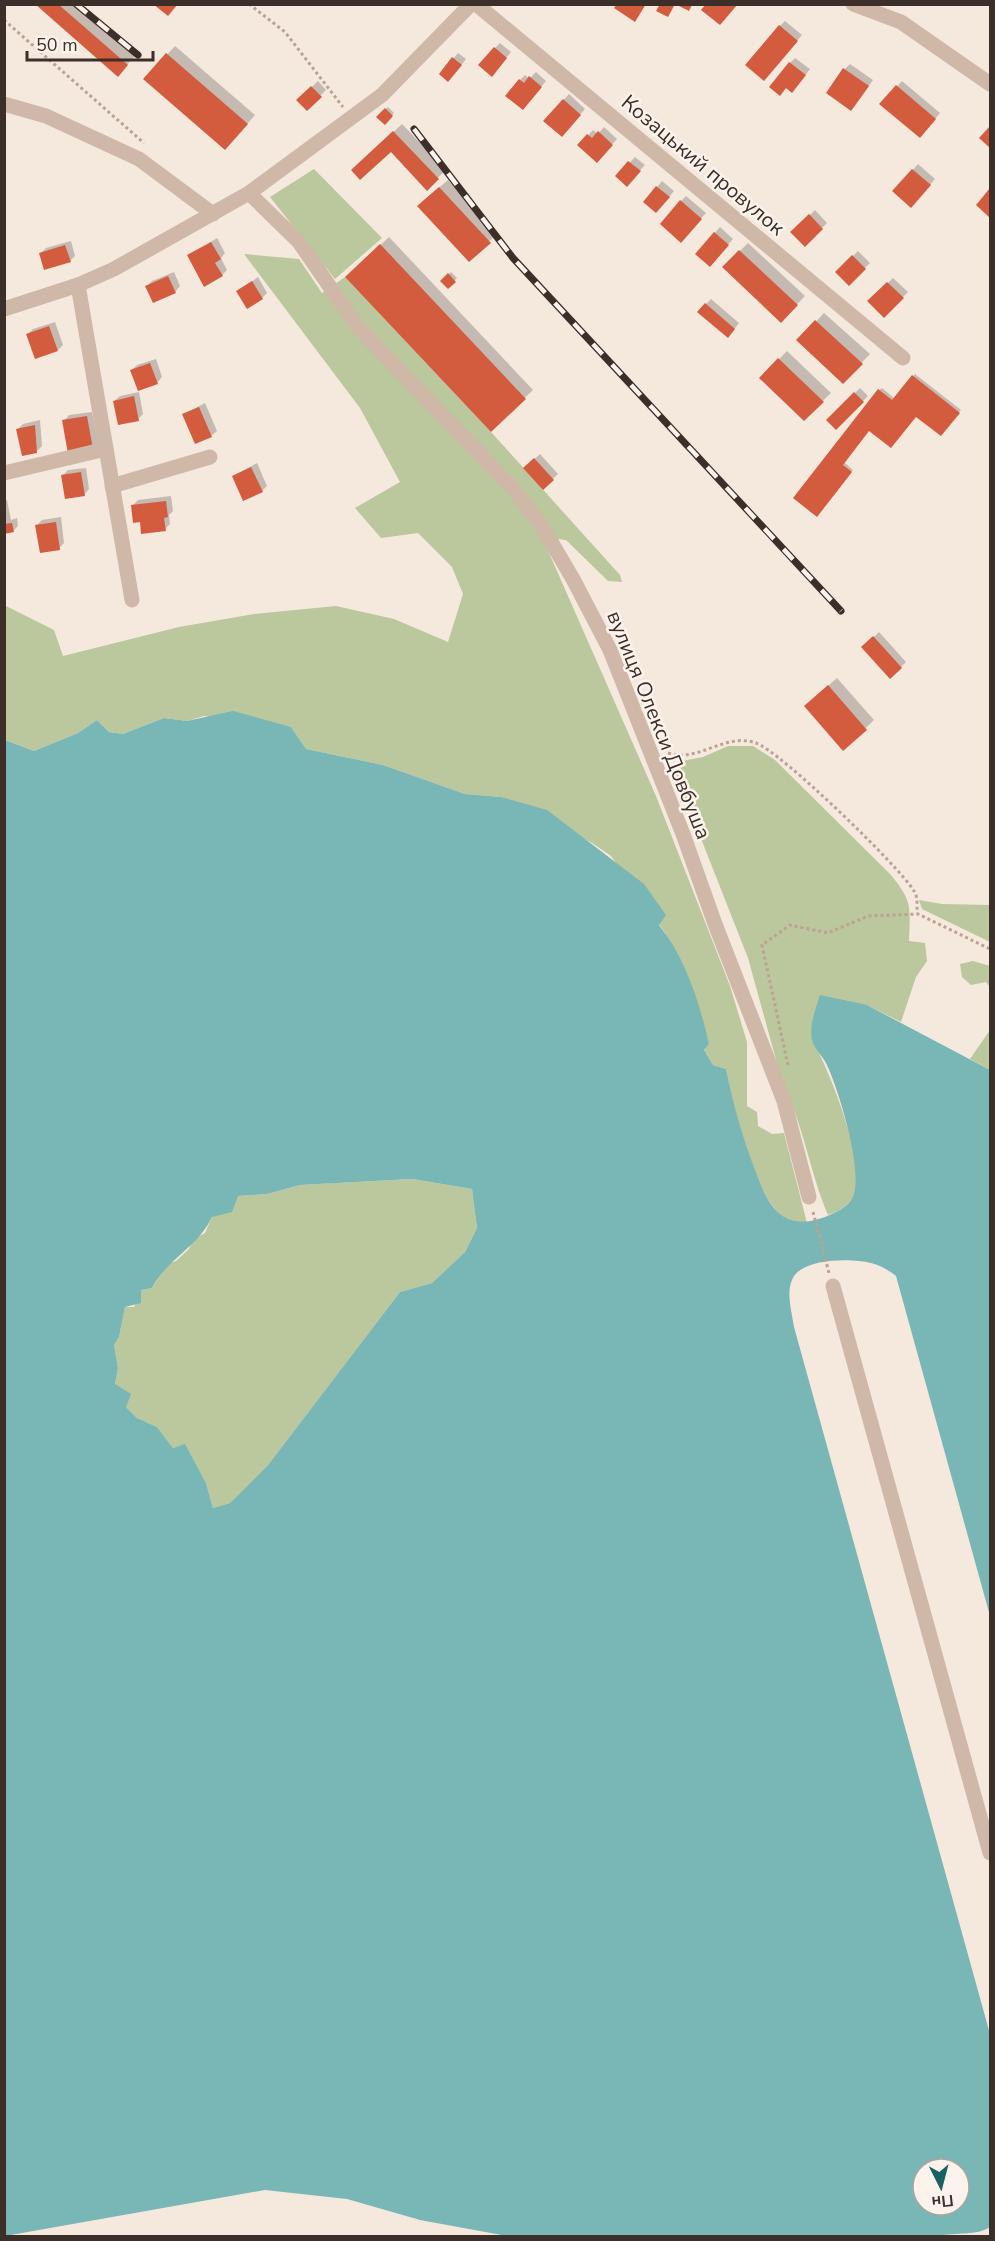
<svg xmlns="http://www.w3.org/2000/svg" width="995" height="2241" font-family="'Nunito Sans',sans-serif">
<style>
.green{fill:#bbc79c}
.water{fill:#79b6b6;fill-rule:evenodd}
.shadow{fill:#0003}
.building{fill:#d35b3e}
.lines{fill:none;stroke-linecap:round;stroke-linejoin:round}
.path{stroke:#bca292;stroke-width:3;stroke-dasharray:3 3;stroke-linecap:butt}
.minor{stroke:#d0b8a8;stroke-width:15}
.rail-casing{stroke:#3c2e29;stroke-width:7}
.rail{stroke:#fcf4ec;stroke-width:4.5;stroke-dasharray:14;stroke-linecap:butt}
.labels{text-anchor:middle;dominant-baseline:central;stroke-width:5;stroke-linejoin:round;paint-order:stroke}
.street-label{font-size:21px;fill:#3c2e29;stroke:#fcf4ec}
</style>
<rect width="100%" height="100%" fill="#f5e9de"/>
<g class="green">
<polygon points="314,169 382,238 335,279 270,197"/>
<path d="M244 254 299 259 322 293 345 277 491 432 620 575 622 582 608 581 566 540 558 539 546 546 656 796 730 986 747 1042V1106L757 1112 758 1126 772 1134 784 1133 807 1223C800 1222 790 1223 785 1219 753 1195 733 1108 726 1069L713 1065 704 1050 709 1044 691 985 666 934 611 856 592 843 501 797 465 794 383 765 306 749 291 727 204 716 187 721 164 718 123 734 109 732 97 720 78 733 34 751 5 740 4 605 54 630 63 656 179 627 254 614 336 606 394 619 448 642 463 594 452 567 418 533 381 538 355 508 400 482 360 408Z"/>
<path d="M728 746H753L775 760 891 875C913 902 910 907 909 941L925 943 927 961 916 977 901 1022 867 1005 812 1040C829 1069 868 1165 853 1196 848 1207 838 1211 828 1215 810 1173 804 1126 783 1085L748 958 676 775 682 761 703 757Z"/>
<polygon points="919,900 942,904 990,905 990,942 922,909"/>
<polygon points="973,961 990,966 990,987 986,982 971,985 962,977 960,964"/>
<polygon points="990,1030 990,1070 970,1059"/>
<polygon points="412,1179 472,1189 477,1228 465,1252 432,1283 400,1292 268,1465 230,1503 213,1508 206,1483 185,1445 173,1448 157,1427 137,1418 126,1407 115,1384 118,1368 114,1345 119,1337 125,1307 134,1307 141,1290 152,1288 167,1264 176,1261 189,1249 193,1239 205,1233 212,1217 238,1196 267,1194 300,1185"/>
</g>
<path class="water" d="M233 711 291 727 306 749 383 765 465 794 501 797 547 810 644 884 666 915 659 925C685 957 700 1004 709 1044L704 1050 713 1065 726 1069C733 1104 742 1136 755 1170 768 1206 782 1233 825 1217 836 1212 848 1208 853 1196 864 1172 838 1087 826 1063 822 1056 814 1048 812 1040 809 1025 816 1008 820 995L867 1005 990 1070V1616L896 1276C888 1270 880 1265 871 1263 851 1258 800 1258 792 1280 786 1293 792 1313 794 1327L990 2034V2227C977 2236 956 2232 939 2236H507L420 2220 347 2199 265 2190 5 2236V740L34 751 78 733 97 720 109 732 123 734 164 718 187 721ZM412 1179 472 1189 477 1228 465 1252 432 1283 400 1292 268 1465 230 1503 213 1508 206 1483 185 1444 173 1448 157 1427 137 1418 126 1407 131 1394 115 1384 118 1368 114 1345 119 1337 125 1307 141 1303V1290L152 1288C167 1259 198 1247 212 1217L232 1212 238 1196 267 1194 300 1185ZM923 2169H959V2205H923Z"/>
<g class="shadow">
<polygon points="38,4 76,4 135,56 126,66"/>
<polygon points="785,21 802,35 769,74 780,26"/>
<polygon points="500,43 511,52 497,70 495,48"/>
<polygon points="175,46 255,115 233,140 145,79"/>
<polygon points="458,53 466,59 454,75 441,74"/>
<polygon points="795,58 810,69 797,86 790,63"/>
<polygon points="850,64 873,80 856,104 845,69"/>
<polygon points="536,72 546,81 528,103 520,80 525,75 529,79"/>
<polygon points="318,81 326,90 307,109 298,100"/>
<polygon points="902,81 940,113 925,131 881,104"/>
<polygon points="569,94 585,109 567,130 545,121"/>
<polygon points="388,107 394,113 385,123 378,117"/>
<polygon points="402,124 446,170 427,188 391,150 353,170"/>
<polygon points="604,127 617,139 597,161 579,145 593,130 598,134"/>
<polygon points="635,157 645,165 632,179 617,176"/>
<polygon points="918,164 935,179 916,201 894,191"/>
<polygon points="448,180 498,233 469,260 427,198"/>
<polygon points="662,181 674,191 661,206 645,202"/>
<polygon points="686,196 706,213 686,235 681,201"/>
<polygon points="815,210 827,223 805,245 792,232"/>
<polygon points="720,227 733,239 715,260 697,253"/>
<polygon points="389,237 533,390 491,430 347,277"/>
<polygon points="217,238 225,253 221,258 227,270 222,275 189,256"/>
<polygon points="71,241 75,256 70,261 41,253 46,248"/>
<polygon points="748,243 805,296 781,321 724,267"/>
<polygon points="858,251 870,263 849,284 837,272"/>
<polygon points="174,272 180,286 175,292 147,286 152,281"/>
<polygon points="451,272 457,278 448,287 442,281"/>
<polygon points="258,277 267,293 262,298 238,291"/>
<polygon points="893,278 908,292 884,316 869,301"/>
<polygon points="711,299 739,323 733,331 706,304"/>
<polygon points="824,313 870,354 843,382 799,340"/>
<polygon points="55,322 63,345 58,350 28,334 33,329"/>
<polygon points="787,351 831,393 804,419 761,378"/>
<polygon points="156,359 162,377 157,383 132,370 137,365"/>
<polygon points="915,374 961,410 943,432 941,434 917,415 891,446 869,429 844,462 853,470 817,515 795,498 879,390 882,388 895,399"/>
<polygon points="860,388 868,396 836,428 828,420"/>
<polygon points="139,392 143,414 138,419 114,401 120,396"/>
<polygon points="205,403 217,431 211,436 184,414"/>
<polygon points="92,412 98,443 92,448 64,421 69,415"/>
<polygon points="40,420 42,446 37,451 18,429 23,424"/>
<polygon points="540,454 558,474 543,488 525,468"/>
<polygon points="257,463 267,486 262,491 234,476"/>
<polygon points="86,468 89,489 84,495 63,475 68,470"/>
<polygon points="171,496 173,511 169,515 170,524 165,529 141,521 132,506 138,500"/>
<polygon points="4,500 7,500 11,520 17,518 18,526 13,531 4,533"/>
<polygon points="61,517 64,543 59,548 37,525 42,520"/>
<polygon points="879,632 906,662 891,677 863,647"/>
<polygon points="837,678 874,720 844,749 814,698"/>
</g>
<g class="building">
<polygon points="35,4 58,4 128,65 118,77"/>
<polygon points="153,4 178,4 168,16"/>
<polygon points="617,4 646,4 635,22 614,8"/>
<polygon points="660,4 675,4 668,17 656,11"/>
<polygon points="706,4 738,4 720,25 701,10"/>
<polygon points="677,5 692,5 689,11"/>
<polygon points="779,25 798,41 764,81 745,65"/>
<polygon points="494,47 507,58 492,77 478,65"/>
<polygon points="166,53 248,124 225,150 143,79"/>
<polygon points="452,57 462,65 448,82 439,74"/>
<polygon points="789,62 806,75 792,93 786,88 780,96 769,87"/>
<polygon points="843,68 869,86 851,111 826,93"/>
<polygon points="529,76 542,87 523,110 505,96 519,79 524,83"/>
<polygon points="896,85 936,119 920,138 879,104"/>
<polygon points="311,86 322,97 307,111 296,100"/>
<polygon points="563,99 581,115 562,137 543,121"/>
<polygon points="385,108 393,116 385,125 376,117"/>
<polygon points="990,126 990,148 979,138"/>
<polygon points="393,131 439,179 427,191 391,152 360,180 351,170"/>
<polygon points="598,131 613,145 597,163 577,145 587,134 592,138"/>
<polygon points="628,161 641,171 627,187 615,176"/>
<polygon points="912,169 931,185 911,208 892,191"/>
<polygon points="656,186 670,197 656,213 643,202"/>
<polygon points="439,187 491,243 469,262 417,206"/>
<polygon points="990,188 990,218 976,205"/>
<polygon points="680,200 702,219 681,243 660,224"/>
<polygon points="809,214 823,229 805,247 790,232"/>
<polygon points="714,232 729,245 710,267 695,254"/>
<polygon points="211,242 221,259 215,263 223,276 204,287 187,255"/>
<polygon points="380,244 526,399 491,432 345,277"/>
<polygon points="65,245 71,262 44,270 39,253"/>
<polygon points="739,250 798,305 781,323 722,267"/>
<polygon points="852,255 866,269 849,286 835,272"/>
<polygon points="448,273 456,282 448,289 440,281"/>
<polygon points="168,276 176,293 153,303 145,286"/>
<polygon points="252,281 263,299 247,309 236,291"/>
<polygon points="887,282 904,298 884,318 867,301"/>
<polygon points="705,303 735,329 728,338 697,312"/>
<polygon points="815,320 863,364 843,384 796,340"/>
<polygon points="49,326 58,351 35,359 26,334"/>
<polygon points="778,358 824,402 804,421 759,378"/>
<polygon points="150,363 158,384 138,391 130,370"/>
<polygon points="912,375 960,413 941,436 916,417 891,448 869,431 843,465 852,472 817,517 793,498 878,389 892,400"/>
<polygon points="854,392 864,402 836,430 826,420"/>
<polygon points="134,396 139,421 118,425 113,401"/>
<polygon points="199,407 212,437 195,444 182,414"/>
<polygon points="87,416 93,449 68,454 62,420"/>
<polygon points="35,425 37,453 22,456 16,429"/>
<polygon points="534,458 554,480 543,490 523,468"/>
<polygon points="251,467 263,492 243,501 232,476"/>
<polygon points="81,472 85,496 65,499 61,475"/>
<polygon points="166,501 168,517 164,518 166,531 141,534 140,522 133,523 131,505"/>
<polygon points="56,522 60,550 40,553 35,525"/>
<polygon points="12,523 14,532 4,534 4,524"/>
<polygon points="873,636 902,668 890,679 861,647"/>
<polygon points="828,685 867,730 843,751 804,706"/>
</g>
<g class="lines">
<g class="path">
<polyline points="249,4 285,32 343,107"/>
<polyline points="4,20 144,143"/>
<path d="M668 753C699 763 725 732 756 743 780 751 900 867 914 891 918 897 917 906 917 913"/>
<polyline points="788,1065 762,945 790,925 828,933 868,916 918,914 990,949"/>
<polyline points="813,1212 829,1273"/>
</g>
<g class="minor">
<polyline points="476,4 903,358"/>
<polyline points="853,4 901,22 990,84"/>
<polyline points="4,104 46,116 139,159 213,214"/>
<polyline points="249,193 299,242 357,326 514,490 543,528 573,579 610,650 683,834 715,924 784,1101 809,1197"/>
<polyline points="78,285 132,600"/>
<polyline points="4,309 78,285 114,269 249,193 382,95 471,4"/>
<polyline points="4,473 106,449"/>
<polyline points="112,486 210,457"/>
<polyline points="833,1286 990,1853"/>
</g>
<g class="rail-casing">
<g id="rail">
<polyline points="76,4 138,55"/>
<polyline points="414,129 513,258 841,611"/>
</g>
</g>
<use href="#rail" class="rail"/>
</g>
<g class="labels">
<g class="street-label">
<text transform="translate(703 165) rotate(40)">Козацький провулок</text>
<text transform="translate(659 725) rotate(68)">вулиця Олекси Довбуша</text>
</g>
</g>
<rect width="995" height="2241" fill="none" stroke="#3c2e29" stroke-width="12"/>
<g transform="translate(941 2187) rotate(174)"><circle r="28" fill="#fcf4ec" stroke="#afa59e" stroke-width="1.5"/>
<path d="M0-4.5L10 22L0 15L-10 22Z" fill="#196263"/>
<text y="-9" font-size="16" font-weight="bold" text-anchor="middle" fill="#3c2e29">Пн</text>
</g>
<path d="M27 51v9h126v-9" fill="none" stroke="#3c2e29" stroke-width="3"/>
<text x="36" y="51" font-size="18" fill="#3c2e29" stroke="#fcf4ec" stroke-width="4.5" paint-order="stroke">50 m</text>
</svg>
